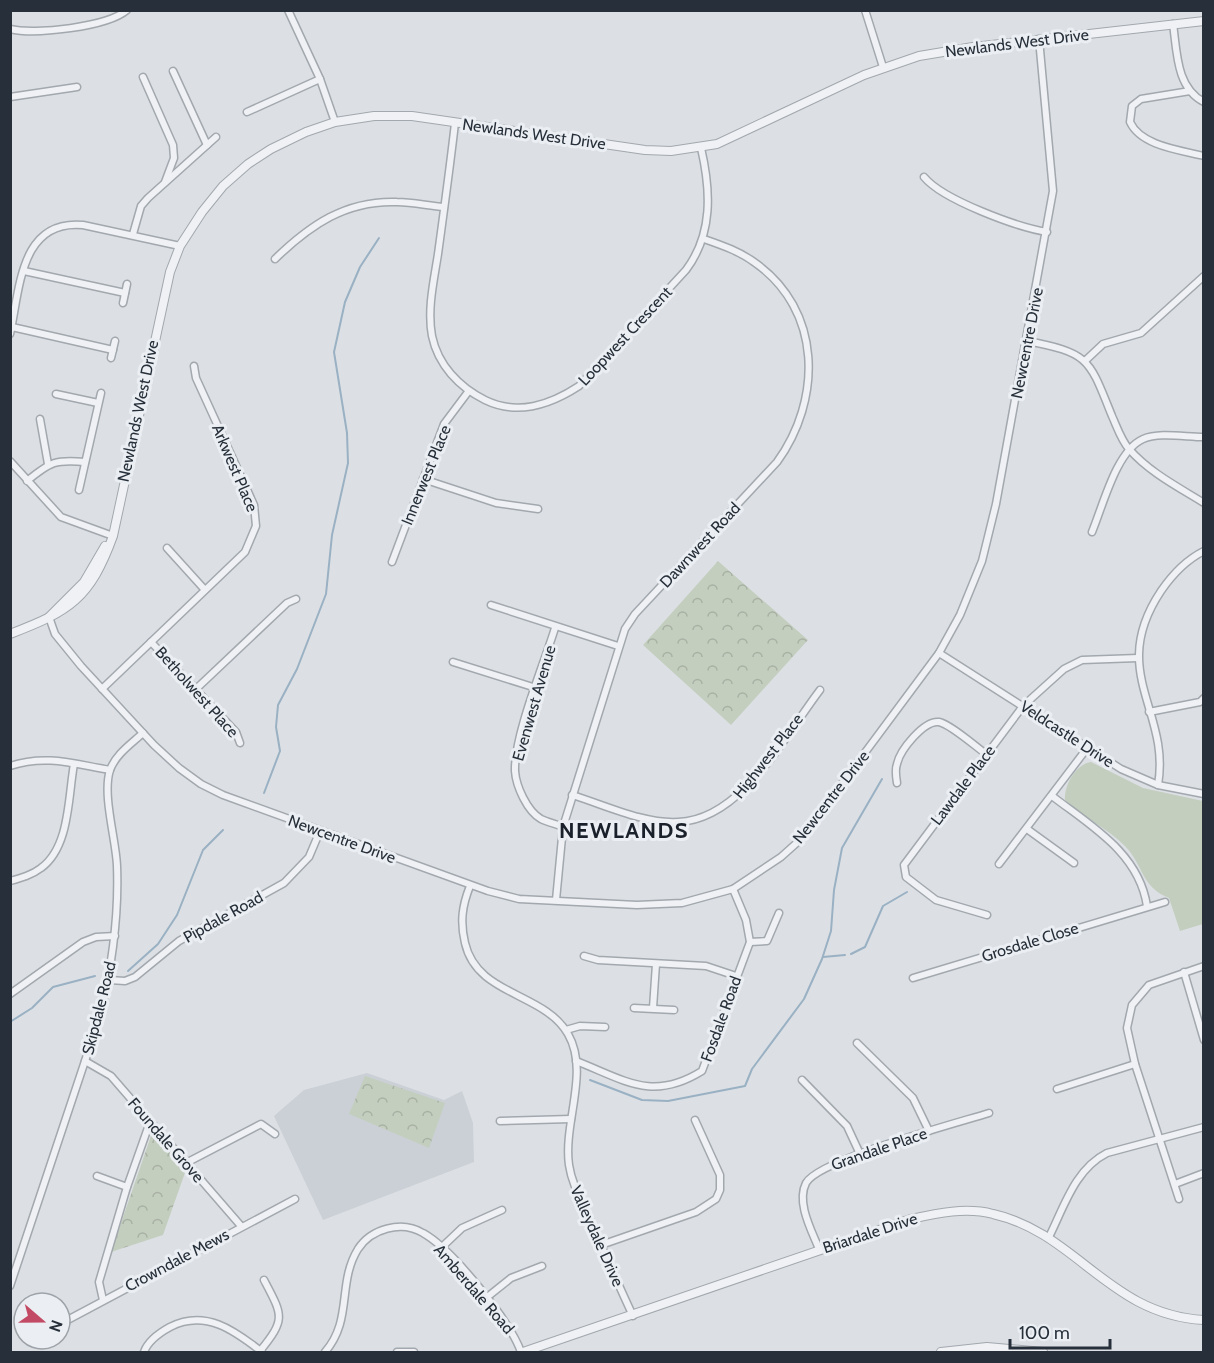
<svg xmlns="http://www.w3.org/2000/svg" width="1214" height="1363" font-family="Cabin,sans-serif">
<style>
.built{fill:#cbd0d6}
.green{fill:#c3cebe}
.park{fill:url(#park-crowns)}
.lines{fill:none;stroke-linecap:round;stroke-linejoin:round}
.stream{stroke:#9ab1c3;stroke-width:2}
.minor-casing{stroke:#a2a8ae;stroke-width:9}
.tertiary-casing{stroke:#a2a8ae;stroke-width:10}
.minor{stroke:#eff1f4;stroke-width:6}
.tertiary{stroke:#eff1f4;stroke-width:8}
.labels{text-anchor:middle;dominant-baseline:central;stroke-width:6;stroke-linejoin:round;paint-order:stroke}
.street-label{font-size:16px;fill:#27303a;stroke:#ebeff3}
.district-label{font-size:22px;font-weight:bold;letter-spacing:1.5px;fill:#1a212b;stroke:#ebeff3}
</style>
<defs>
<pattern id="park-crowns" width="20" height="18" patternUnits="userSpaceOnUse" patternTransform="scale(1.5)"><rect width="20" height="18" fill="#c3cebe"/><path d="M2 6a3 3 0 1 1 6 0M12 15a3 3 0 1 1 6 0" fill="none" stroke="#a8b1a4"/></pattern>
</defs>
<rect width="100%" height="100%" fill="#dce0e5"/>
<polygon class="built" points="367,1073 444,1100 462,1091 473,1123 474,1162 323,1220 274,1116 304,1090"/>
<path class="green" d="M1091 762 1143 788 1203 801V924L1180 931 1169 898C1141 887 1144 866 1125 846 1107 828 1082 817 1065 800 1064 785 1076 764 1091 762Z"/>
<g class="park">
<polygon points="718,561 808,640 731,725 643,645"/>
<polygon points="365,1076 445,1103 429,1148 349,1114"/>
<polygon points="153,1130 157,1137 161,1135 187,1167 163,1235 111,1252"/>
</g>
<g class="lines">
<g class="stream">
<polyline points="264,793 280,751 276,727 278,705 297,669 326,594 332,535 348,463 347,433 334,352 345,302 360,267 379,238"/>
<polyline points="851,954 865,947 883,906 907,892"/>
<polyline points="823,957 845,955"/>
<polyline points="128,971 158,944 177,915 203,850 223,830"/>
<polyline points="10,1022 32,1008 53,987 95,976"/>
<polyline points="590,1080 642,1100 668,1101 745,1086 752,1069 804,999 822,959 831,931 834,890 842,848 882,779"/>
</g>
<g class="minor-casing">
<g id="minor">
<polyline points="288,10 320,79 335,122"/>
<polyline points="865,10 883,67"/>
<path d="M1173 24C1177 51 1176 88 1204 102"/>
<path d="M10 29C35 35 107 27 127 10"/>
<polyline points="173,71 207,145"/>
<polyline points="143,77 173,145 174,158 165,182"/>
<path d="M1190 91 1141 99 1132 106 1130 122C1141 146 1180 150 1204 156"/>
<polyline points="10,97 77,87"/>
<polyline points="247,112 320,79"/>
<path d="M455 123C450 167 444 210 438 254 434 280 427 309 432 336 438 365 459 387 485 400 518 416 550 405 579 386L686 270C713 234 711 191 701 148"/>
<path d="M924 177C943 200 1017 227 1047 232"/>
<polyline points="133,234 141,206 148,198 216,137"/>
<path d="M275 259C310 225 346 200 397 202 413 202 429 206 444 207"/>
<polyline points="24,271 125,293"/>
<polyline points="123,303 127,284"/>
<polyline points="12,327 113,350"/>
<path d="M10 334C20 289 20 219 83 225L180 246"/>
<path d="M1027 341C1090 353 1089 359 1112 416 1117 427 1121 440 1129 449 1149 472 1178 487 1204 503"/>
<polyline points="111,358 115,341"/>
<polyline points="1086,360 1103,344 1141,333 1204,276"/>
<polyline points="56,394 98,403"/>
<polyline points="40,419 48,464"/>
<polyline points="10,461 61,517 113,536"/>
<polyline points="423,479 496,503 538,509"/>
<path d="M27 481C50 462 56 459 85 462"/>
<polyline points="79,490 101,393"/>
<path d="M1092 532C1103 506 1116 451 1143 439 1159 432 1185 437 1204 437"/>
<polyline points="167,548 205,590"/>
<polyline points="392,562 444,424 468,392"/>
<polyline points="491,605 618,646"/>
<polyline points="49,617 55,634 81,666 154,745 179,768 201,784 223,795 488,891 519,899 637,905 682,903 733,889 781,857 800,840 939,653 960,615 982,561 996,504 1053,191 1039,39"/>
<path d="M555 628C544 664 514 735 515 771 516 786 527 811 541 819 547 822 556 824 563 827"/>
<polyline points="151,642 236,732 240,743"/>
<polyline points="939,653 1121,769 1158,785 1204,794"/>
<polyline points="453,662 536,688"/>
<polyline points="102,689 245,552 256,526 254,505 196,378 194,366"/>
<polyline points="196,689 287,603 296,599"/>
<polyline points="1149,712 1200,702 1204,698"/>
<path d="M10 766C46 754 74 764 110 770"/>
<path d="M897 783C896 777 895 769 897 764 900 750 924 720 939 722 950 724 975 746 986 754"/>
<path d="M1158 785C1171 711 1107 672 1161 591 1172 575 1186 560 1204 551"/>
<path d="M572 795C605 805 644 824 678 822 741 820 785 736 820 690"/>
<path d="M1052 796C1091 826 1139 853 1147 906"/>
<polyline points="1027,829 1074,863"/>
<polyline points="999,864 1088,747"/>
<path d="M10 881C21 878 32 875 41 868 70 847 68 797 74 764"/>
<path d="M470 886C462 906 460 922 465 943 477 996 544 992 568 1034 590 1072 563 1123 569 1165 572 1185 582 1201 590 1220 604 1252 618 1284 633 1316"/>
<path d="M556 900 563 827 625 629 635 614 777 462C822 400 823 310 754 262 739 251 721 245 704 239"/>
<polyline points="987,915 936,900 906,877 904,865 1023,706 1064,669 1082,660 1138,658"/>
<polyline points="750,942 767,941 779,913"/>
<polyline points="584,956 598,960 706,966 736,976"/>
<polyline points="1184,972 1204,1040"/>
<polyline points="913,978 1165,902"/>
<polyline points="109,980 125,981 135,977 179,941 284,883 309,857 320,831"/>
<polyline points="10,994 83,942 96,937 115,936"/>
<polyline points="634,1008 674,1010"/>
<polyline points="653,1008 656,964"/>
<polyline points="566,1030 580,1026 605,1027"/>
<polyline points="857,1043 913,1098 929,1131"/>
<polyline points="85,1061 111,1076 241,1226"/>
<path d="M576 1061C625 1080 652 1102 702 1071L750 942 746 920 733 889"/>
<polyline points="802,1080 847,1126 860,1154"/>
<polyline points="1057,1089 1135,1064"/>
<polyline points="500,1121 571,1119"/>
<polyline points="186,1163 261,1124 275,1134"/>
<polyline points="97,1176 127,1187"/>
<polyline points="1175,1184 1204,1173"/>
<polyline points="1179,1199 1135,1064 1127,1028 1132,1005 1149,985 1204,966"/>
<path d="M1049 1237C1064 1207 1075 1169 1107 1153L1204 1127"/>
<polyline points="601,1245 696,1212 716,1199 720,1190 720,1175 695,1120"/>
<polyline points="442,1247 462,1228 502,1210"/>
<path d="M819 1249C812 1231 796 1203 806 1183 818 1160 957 1123 989 1113"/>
<path d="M10 1286 100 1016C112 966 119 917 117 866 116 839 102 795 110 770 116 754 131 744 143 733"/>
<polyline points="486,1298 511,1278 542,1266"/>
<polyline points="103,1300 99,1282 127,1187 150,1122"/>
<polyline points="60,1324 295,1199"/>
<path d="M260 1351C286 1319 283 1316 264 1280"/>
<path d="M144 1352C148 1341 159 1333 170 1327 205 1309 234 1330 262 1352"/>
<path d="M325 1352C353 1320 337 1283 358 1249 371 1229 401 1220 423 1233 452 1249 510 1321 521 1352"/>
<polyline points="397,1352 414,1352"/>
</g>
</g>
<g class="tertiary-casing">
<g id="tertiary">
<polyline points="49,617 84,582 105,546"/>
<path d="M10 634C70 611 90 599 113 536L170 272 180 246 202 212 223 186 248 164 271 149 306 132 335 122 374 116H412L645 150 671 151 717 144 864 75 919 56 973 47 1204 21"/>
<path d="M523 1352 911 1219C938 1213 966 1207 993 1214 1077 1233 1109 1315 1204 1320"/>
<polyline points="941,1352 987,1347 1043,1352"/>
</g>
</g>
<use href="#minor" class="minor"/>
<use href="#tertiary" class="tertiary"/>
</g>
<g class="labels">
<g class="street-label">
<text transform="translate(1017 43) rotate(-7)">Newlands West Drive</text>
<text transform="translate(534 134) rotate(8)">Newlands West Drive</text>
<text transform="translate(625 336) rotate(-47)">Loopwest Crescent</text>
<text transform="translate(1027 343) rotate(-79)">Newcentre Drive</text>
<text transform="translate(138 411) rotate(-78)">Newlands West Drive</text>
<text transform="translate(235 468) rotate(67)">Arkwest Place</text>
<text transform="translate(426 475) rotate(-68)">Innerwest Place</text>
<text transform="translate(700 545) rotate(-47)">Dawnwest Road</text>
<text transform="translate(197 692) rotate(48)">Betholwest Place</text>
<text transform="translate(534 703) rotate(-74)">Evenwest Avenue</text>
<text transform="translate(1067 734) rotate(33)">Veldcastle Drive</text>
<text transform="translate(768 756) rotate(-52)">Highwest Place</text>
<text transform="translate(963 785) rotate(-53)">Lawdale Place</text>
<text transform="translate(831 797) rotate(-52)">Newcentre Drive</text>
<text transform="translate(342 839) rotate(20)">Newcentre Drive</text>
<text transform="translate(223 917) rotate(-29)">Pipdale Road</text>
<text transform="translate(1030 942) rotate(-17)">Grosdale Close</text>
<text transform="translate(99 1008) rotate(-76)">Skipdale Road</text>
<text transform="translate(721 1019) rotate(-70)">Fosdale Road</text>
<text transform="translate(166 1140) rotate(49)">Foundale Grove</text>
<text transform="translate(879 1149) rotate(-19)">Grandale Place</text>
<text transform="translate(870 1233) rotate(-18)">Briardale Drive</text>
<text transform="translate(597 1236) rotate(66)">Valleydale Drive</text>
<text transform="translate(177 1260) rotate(-28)">Crowndale Mews</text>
<text transform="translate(474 1289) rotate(49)">Amberdale Road</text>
</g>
<g class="district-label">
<text x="624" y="830">NEWLANDS</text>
</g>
</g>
<rect width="1214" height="1363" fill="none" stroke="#27303a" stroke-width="24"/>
<g transform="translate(42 1321) rotate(110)"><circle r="28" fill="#ebeff3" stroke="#9da3a9" stroke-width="1.5"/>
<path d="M0-4.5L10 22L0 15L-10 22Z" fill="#c24a64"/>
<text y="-9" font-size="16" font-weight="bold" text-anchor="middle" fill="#27303a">N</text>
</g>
<path d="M1010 1339v9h100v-9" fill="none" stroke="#27303a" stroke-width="3"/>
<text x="1019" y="1339" font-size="18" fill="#27303a" stroke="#ebeff3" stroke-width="4.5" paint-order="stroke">100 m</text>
</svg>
